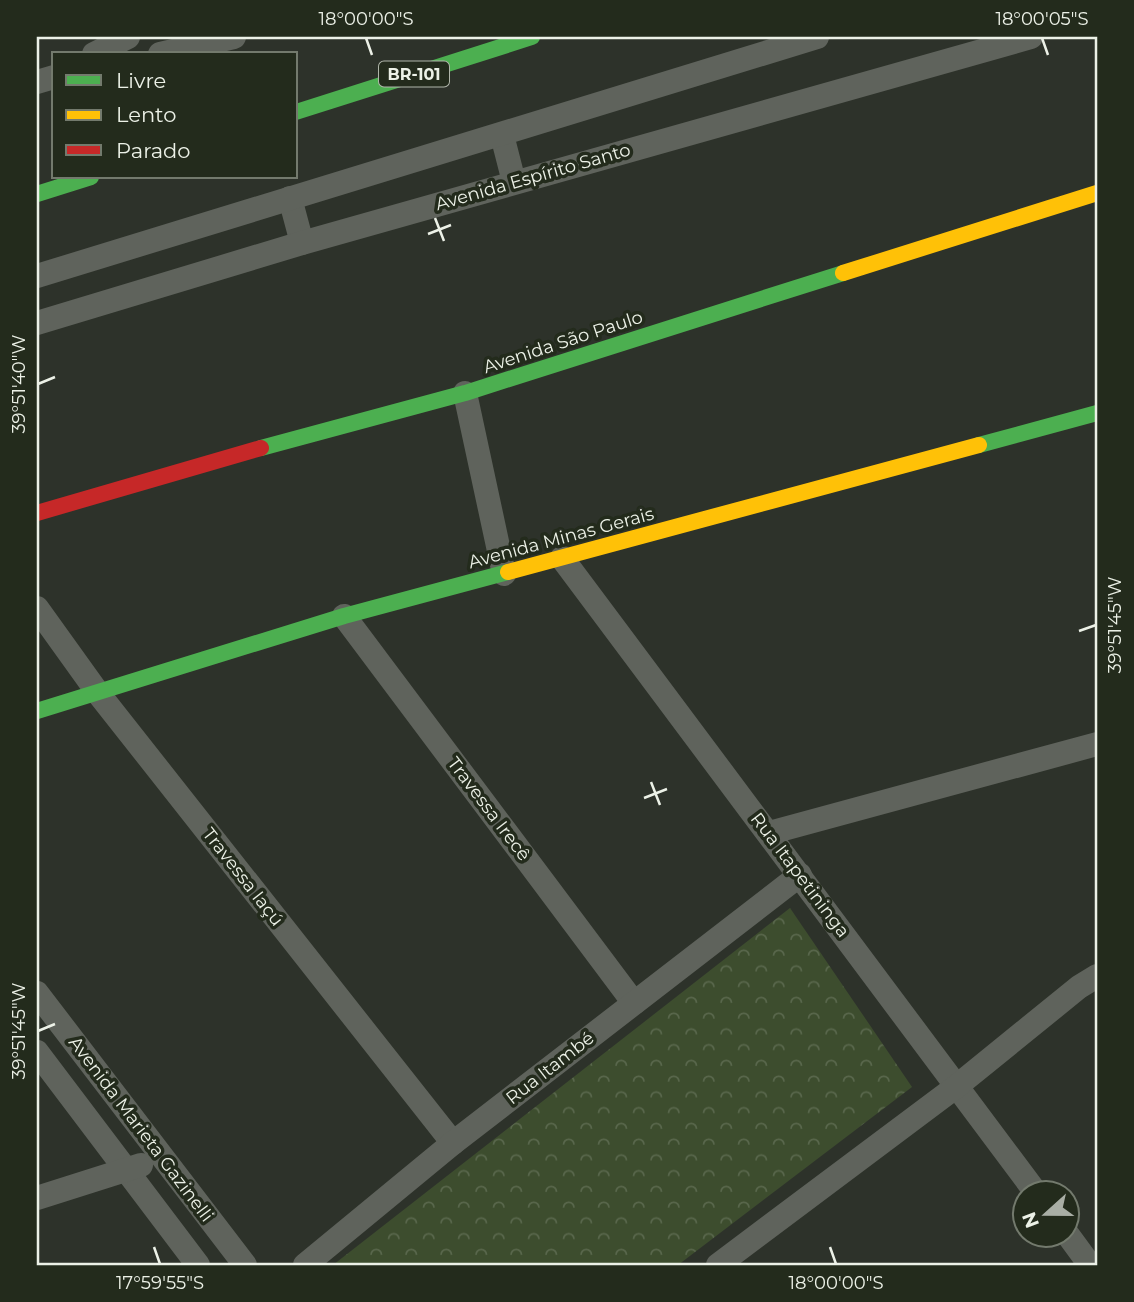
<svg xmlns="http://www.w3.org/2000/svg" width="1134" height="1302" font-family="Montserrat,sans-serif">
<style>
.park{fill:url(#park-crowns)}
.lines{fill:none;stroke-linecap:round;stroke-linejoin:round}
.street{stroke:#5f635c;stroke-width:24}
.fast{stroke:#4caf50;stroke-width:16}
.slow{stroke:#ffc107;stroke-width:16}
.jam{stroke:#c62828;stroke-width:16}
.ticks{fill:none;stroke:#ecf1e7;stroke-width:2.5}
.labels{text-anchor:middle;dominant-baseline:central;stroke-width:7;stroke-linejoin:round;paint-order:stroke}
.shield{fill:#232b1c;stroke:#b0b6aa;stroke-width:2}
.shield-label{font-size:16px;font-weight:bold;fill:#ecf1e7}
.street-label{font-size:18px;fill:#ecf1e7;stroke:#232b1c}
.neatline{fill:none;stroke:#ecf1e7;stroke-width:2.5}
.ticks-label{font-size:18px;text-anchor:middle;fill:#ecf1e7}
</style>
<defs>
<pattern id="park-crowns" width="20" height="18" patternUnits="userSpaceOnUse" patternTransform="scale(1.75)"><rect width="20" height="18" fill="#3d4d2e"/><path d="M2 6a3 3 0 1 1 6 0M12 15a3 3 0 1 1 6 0" fill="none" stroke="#59674c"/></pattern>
</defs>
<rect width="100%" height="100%" fill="#2d322a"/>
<polygon class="park" points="790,908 912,1087 678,1265 333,1265"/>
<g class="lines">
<g class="street">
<polyline points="94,54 128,37"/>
<polyline points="160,54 234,37"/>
<polyline points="37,82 54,77"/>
<polyline points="502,135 514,182"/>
<polyline points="290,198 302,243"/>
<polyline points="37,276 817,37"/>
<polyline points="37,323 302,243 1031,37"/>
<polyline points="465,393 504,574"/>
<polyline points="562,558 1037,1194"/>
<polyline points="37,608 98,693 453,1143"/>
<polyline points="344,616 634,1003"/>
<polyline points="769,833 1097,744"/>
<polyline points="37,993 245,1265"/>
<polyline points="37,1052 198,1265"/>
<polyline points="37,1198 141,1165"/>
<polyline points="1068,1235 1090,1265"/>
<polyline points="305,1265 453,1143 800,875"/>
<polyline points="718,1265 957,1086 1079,987 1097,976"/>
</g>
<g class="fast">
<polyline points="296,112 532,37"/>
<polyline points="37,194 91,177"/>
<polyline points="979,445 1097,413"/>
<polyline points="261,448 465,393 843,273"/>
<polyline points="37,711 344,616 508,572"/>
</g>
<g class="slow">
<polyline points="843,273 1097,193"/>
<polyline points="508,572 979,445"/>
</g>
<polyline class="jam" points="37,513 261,448"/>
</g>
<path class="ticks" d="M366 38 372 55M1042 38 1048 55M435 218 444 241M428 234 451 225M38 384 55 377M1079 631 1096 625M651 782 660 805M644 798 667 789M38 1031 55 1024M154 1247 160 1264M830 1247 836 1264"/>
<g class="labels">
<rect class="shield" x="379" y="61.5" width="70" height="25" rx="5"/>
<g class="shield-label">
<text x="414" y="74">BR-101</text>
</g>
<g class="street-label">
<text transform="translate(533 177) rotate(-16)">Avenida Espírito Santo</text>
<text transform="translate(563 342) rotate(-18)">Avenida São Paulo</text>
<text transform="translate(561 538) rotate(-15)">Avenida Minas Gerais</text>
<text transform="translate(489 809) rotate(53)">Travessa Irecê</text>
<text transform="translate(800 875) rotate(53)">Rua Itapetininga</text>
<text transform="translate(243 877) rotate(52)">Travessa Iaçú</text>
<text transform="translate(550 1068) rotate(-38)">Rua Itambé</text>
<text transform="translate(141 1129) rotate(53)">Avenida Marieta Gazinelli</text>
</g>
</g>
<rect width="1134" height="1302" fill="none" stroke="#232b1c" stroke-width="77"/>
<rect x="52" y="52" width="245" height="126" fill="#232b1c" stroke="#737a6d" stroke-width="2"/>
<rect x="66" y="75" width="35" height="10" fill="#4caf50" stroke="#737a6d" stroke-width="2"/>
<text x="116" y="88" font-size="21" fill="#ecf1e7">Livre</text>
<rect x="66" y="110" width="35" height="10" fill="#ffc107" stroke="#737a6d" stroke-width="2"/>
<text x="116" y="122" font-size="21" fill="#ecf1e7">Lento</text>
<rect x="66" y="145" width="35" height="10" fill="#c62828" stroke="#737a6d" stroke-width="2"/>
<text x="116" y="158" font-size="21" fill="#ecf1e7">Parado</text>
<g transform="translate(1046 1214) rotate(249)"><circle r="33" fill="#232b1c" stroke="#737a6d" stroke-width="2"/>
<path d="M0-5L12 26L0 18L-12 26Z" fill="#a9aea5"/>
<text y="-10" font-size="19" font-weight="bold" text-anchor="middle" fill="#ecf1e7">N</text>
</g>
<rect x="38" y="38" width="1058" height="1226" class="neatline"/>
<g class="ticks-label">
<text x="366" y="25">18°00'00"S</text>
<text x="1042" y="25">18°00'05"S</text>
<text transform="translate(19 384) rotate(-90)" y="6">39°51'40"W</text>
<text transform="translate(1115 625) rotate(-90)" y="6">39°51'45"W</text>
<text transform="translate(19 1031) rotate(-90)" y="6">39°51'45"W</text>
<text x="160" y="1289">17°59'55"S</text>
<text x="836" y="1289">18°00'00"S</text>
</g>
</svg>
